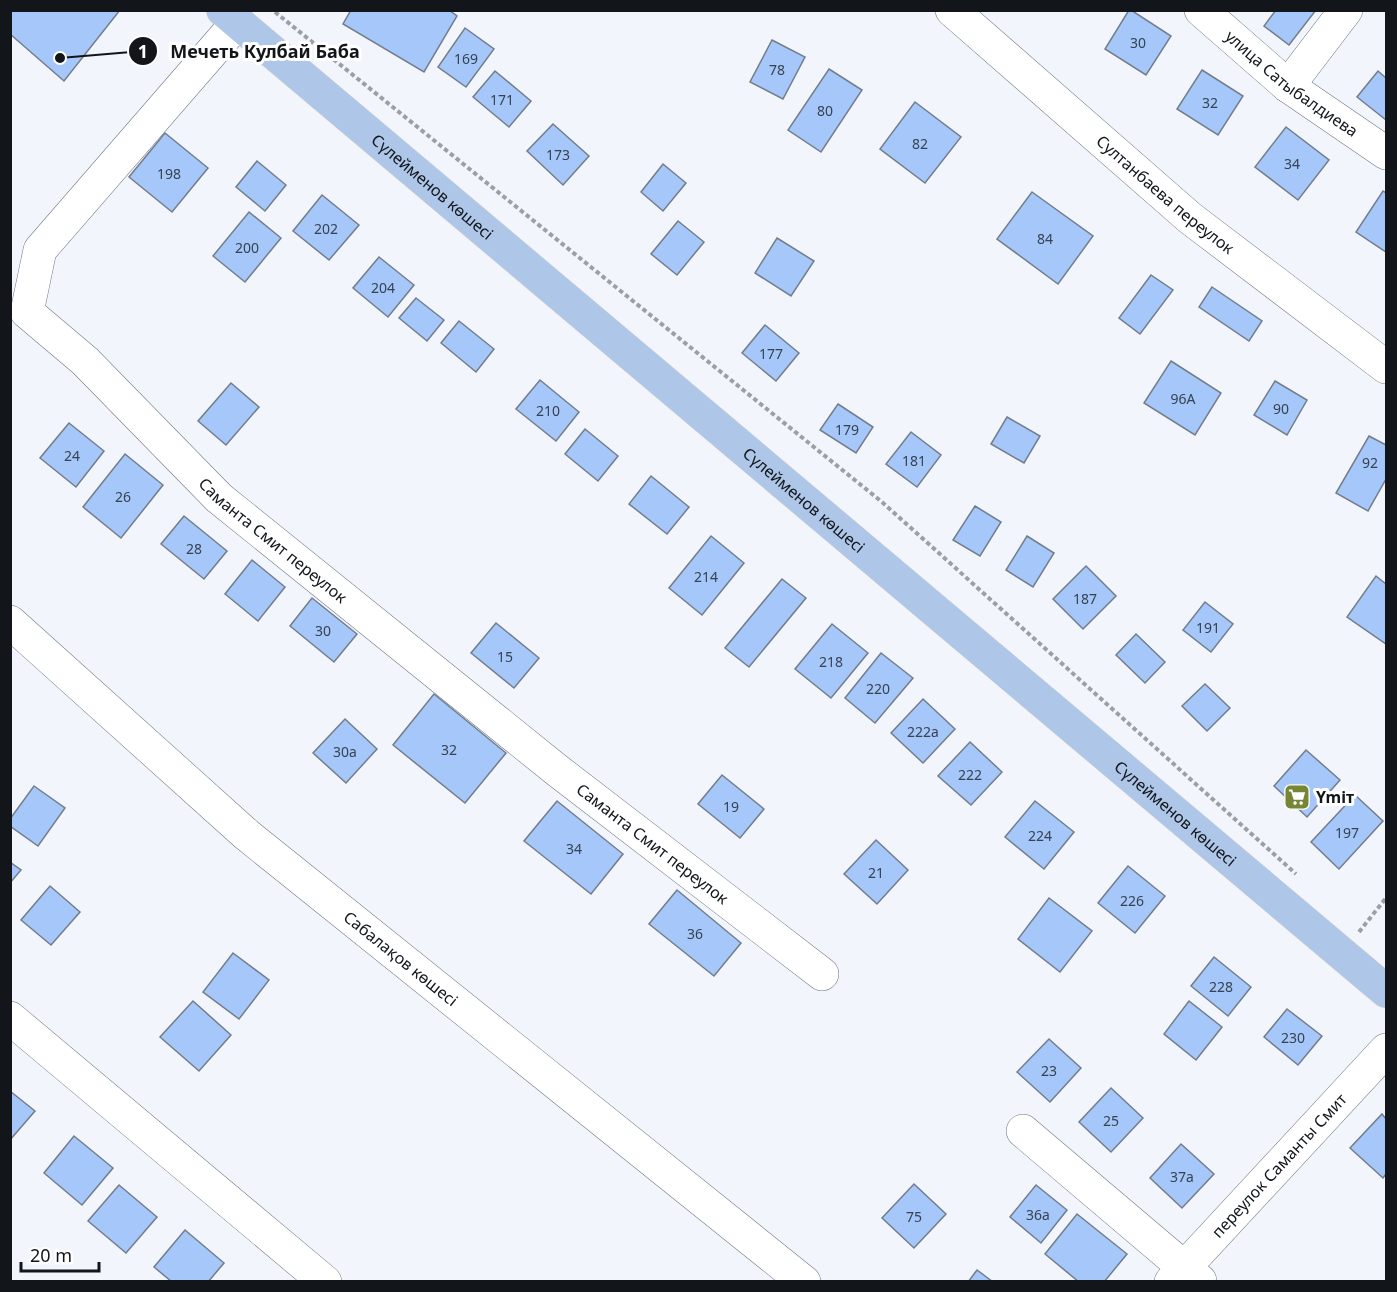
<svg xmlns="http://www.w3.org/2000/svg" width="1397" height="1292" font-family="'Noto Sans',sans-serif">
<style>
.building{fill:#a5c7f9;stroke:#737d8b;stroke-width:1.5}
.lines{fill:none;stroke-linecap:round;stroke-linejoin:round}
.minor-casing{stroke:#6d7784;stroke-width:34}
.major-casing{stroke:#d0d0d1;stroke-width:34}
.path{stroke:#9ca0a6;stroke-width:4;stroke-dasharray:4.5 3;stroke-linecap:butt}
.minor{stroke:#fff;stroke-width:33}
.major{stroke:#aec6e8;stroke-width:33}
.labels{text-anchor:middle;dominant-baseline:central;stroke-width:6;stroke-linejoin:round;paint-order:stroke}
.number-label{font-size:14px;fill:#374252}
.street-label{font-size:16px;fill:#12161b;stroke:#fff}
.poi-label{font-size:16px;font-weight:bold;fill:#12161b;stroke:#fff;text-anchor:start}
.leader{fill:none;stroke:#12161b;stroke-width:2}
.callout-dot{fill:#12161b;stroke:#fff;stroke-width:2}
.mark-label{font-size:18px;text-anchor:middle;font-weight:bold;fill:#fff}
.callout-label{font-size:18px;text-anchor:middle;font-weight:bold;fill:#12161b;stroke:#fff;stroke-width:6;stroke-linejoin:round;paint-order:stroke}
</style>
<rect width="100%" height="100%" fill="#f2f6fc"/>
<g class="building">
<polygon points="120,10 64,81 10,34 11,10"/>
<polygon points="351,10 449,10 457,16 424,72 343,24"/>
<polygon points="1129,10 1131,10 1171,36 1146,75 1105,49"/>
<polygon points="1276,10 1316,10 1289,45 1264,26"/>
<polygon points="465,28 494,49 466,87 438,67"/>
<polygon points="772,40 805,57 783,99 750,82"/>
<polygon points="829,69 862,90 821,152 788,130"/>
<polygon points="1202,70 1243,96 1218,135 1177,109"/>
<polygon points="495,71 531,101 509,127 473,97"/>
<polygon points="1378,71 1386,78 1386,120 1357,97"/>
<polygon points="915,102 961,137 925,183 880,149"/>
<polygon points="553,124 589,156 563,185 527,151"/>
<polygon points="1286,127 1329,160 1298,200 1255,167"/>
<polygon points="165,133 208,168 172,212 129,177"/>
<polygon points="257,161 286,185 265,211 236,187"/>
<polygon points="663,164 686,183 663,211 641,192"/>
<polygon points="1383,191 1386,193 1386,252 1356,232"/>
<polygon points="1032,192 1093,236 1058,284 997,239"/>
<polygon points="322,195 359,225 329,260 293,231"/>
<polygon points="249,212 281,238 245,282 213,256"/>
<polygon points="678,221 704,242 677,275 651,254"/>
<polygon points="777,238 814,261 791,296 755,273"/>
<polygon points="379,257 414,285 388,317 353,288"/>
<polygon points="1151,275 1173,290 1140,334 1119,318"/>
<polygon points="1212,287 1262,321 1249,341 1199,307"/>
<polygon points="416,298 444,320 427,341 399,318"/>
<polygon points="459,321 494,349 476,372 441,343"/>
<polygon points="765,325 799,353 776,381 742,353"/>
<polygon points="1171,361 1221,393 1195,435 1144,403"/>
<polygon points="540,380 579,412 556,441 516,409"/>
<polygon points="1275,381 1307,400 1287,435 1254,415"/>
<polygon points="231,383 259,407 226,445 198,421"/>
<polygon points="838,404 873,427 856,453 820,430"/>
<polygon points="1007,417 1040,436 1024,463 991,444"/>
<polygon points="69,423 104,451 76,487 40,458"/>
<polygon points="585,429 618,456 598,481 565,454"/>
<polygon points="911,432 941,455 917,487 886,464"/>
<polygon points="1369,436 1386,445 1386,479 1368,511 1336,493"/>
<polygon points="125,454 163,485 121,538 83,507"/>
<polygon points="651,476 689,507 667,534 629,504"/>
<polygon points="975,506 1001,522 980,556 953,540"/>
<polygon points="184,516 227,551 204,579 161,544"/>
<polygon points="711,536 744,563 702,615 669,588"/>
<polygon points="1027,536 1054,553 1033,587 1006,570"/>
<polygon points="252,560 285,587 258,621 225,594"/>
<polygon points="1086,566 1116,596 1083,629 1053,599"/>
<polygon points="1376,576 1386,584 1386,644 1347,617"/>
<polygon points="782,579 806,598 749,667 725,648"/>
<polygon points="312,598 357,634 334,662 290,626"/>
<polygon points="1205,602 1233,624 1211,652 1183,630"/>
<polygon points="496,623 539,658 514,688 471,653"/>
<polygon points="832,624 868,653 831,698 795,669"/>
<polygon points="1136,634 1165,662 1145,683 1116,655"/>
<polygon points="881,653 913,678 875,723 845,698"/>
<polygon points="1205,684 1230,708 1207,731 1182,706"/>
<polygon points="434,694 506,753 465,803 393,745"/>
<polygon points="923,699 955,729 923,763 891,733"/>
<polygon points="345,719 377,749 346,783 313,753"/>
<polygon points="970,742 1002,772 971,805 938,776"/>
<polygon points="1306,750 1340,780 1307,817 1274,786"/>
<polygon points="722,775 764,809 740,838 698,804"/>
<polygon points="34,786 65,808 38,846 10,826 10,819"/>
<polygon points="1355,795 1383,821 1339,869 1311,842"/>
<polygon points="557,801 623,854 591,894 524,841"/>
<polygon points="1035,801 1074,832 1044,869 1005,837"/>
<polygon points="876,840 908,870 877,904 844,874"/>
<polygon points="10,862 21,870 10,883"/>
<polygon points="1128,866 1165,896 1135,933 1098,903"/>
<polygon points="50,886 80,912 51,945 21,920"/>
<polygon points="677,890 741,943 714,976 649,924"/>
<polygon points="1049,898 1092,931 1060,972 1018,939"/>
<polygon points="233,953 269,980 239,1019 203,992"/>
<polygon points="1214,957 1251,987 1228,1016 1191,986"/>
<polygon points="193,1001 231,1035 199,1071 160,1037"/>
<polygon points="1189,1001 1222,1027 1196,1060 1164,1034"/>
<polygon points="1287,1009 1322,1036 1298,1065 1264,1037"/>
<polygon points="1049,1039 1081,1068 1050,1102 1017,1072"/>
<polygon points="1111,1088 1143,1118 1111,1152 1079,1122"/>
<polygon points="10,1091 35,1111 10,1140"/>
<polygon points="1382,1114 1386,1119 1386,1174 1383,1178 1350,1148"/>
<polygon points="74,1136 113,1168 82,1205 44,1173"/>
<polygon points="1181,1144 1214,1174 1182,1208 1150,1178"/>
<polygon points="914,1184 946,1214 914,1248 882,1218"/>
<polygon points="119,1185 157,1217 126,1253 88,1221"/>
<polygon points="1036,1185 1067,1210 1041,1243 1010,1217"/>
<polygon points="1077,1214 1127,1254 1104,1282 1079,1282 1045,1254"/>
<polygon points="185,1230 224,1263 208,1282 172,1282 154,1267"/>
<polygon points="977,1270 993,1282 968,1282"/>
</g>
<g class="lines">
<g class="minor-casing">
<g id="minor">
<path id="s1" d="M952 10 1190 218 1386 367"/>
<path id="s2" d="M1201 10 1288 86 1386 153"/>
<path id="s3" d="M237 23 40 250 27 312 85 361 219 498 558 771 822 974"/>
<polyline points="1288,86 1346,10"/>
<path id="s4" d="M10 622 247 835 804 1282"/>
<polyline points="10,1018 325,1282"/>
<polyline points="1023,1131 1200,1281"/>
<path id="s5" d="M1171 1282 1386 1050"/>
</g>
</g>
<g class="major-casing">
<g id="major">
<path id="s6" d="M223 10 1386 991"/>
</g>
</g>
<g class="path">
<polyline points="275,12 882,502 1296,874"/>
<polyline points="1359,932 1386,898"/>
</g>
<use href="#minor" class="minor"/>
<use href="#major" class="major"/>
</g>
<defs>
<g id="supermarket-square" transform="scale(1.35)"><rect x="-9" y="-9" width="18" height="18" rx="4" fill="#768635" stroke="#fff"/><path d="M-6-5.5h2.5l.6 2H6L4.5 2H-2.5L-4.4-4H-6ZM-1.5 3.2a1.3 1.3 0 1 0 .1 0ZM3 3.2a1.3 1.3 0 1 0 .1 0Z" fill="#fff"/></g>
</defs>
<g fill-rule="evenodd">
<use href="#supermarket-square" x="1297" y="797"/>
</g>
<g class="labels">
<g class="number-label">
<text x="1138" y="42">30</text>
<text x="466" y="58">169</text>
<text x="777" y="69">78</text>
<text x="502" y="99">171</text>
<text x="1210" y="102">32</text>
<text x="825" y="110">80</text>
<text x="920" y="143">82</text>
<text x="558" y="154">173</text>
<text x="1292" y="163">34</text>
<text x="169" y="173">198</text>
<text x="326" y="228">202</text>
<text x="1045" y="238">84</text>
<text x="247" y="247">200</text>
<text x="383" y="287">204</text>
<text x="771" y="353">177</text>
<text x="1183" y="398">96А</text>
<text x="1281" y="408">90</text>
<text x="548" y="410">210</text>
<text x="847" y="429">179</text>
<text x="72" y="455">24</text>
<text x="914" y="460">181</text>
<text x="1370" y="462">92</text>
<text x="123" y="496">26</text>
<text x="194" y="548">28</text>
<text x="706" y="576">214</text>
<text x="1085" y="598">187</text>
<text x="1208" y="627">191</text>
<text x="323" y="630">30</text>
<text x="505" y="656">15</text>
<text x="831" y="661">218</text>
<text x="878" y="688">220</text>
<text x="923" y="731">222а</text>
<text x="449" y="749">32</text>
<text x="345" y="751">30а</text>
<text x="970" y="774">222</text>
<text x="731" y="806">19</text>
<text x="1347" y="832">197</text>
<text x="1040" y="835">224</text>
<text x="574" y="848">34</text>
<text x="876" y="872">21</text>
<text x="1132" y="900">226</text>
<text x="695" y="933">36</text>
<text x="1221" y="986">228</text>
<text x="1293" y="1037">230</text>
<text x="1049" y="1070">23</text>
<text x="1111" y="1120">25</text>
<text x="1182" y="1176">37а</text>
<text x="1038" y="1214">36а</text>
<text x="914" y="1216">75</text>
</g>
<g class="street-label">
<text stroke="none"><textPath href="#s2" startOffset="117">улица Сатыбалдиева</textPath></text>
<text stroke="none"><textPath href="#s6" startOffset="274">Сүлейменов көшесі</textPath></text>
<text stroke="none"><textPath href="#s1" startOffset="282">Султанбаева переулок</textPath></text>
<text stroke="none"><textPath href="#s6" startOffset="760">Сүлейменов көшесі</textPath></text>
<text stroke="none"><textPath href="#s3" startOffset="700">Саманта Смит переулок</textPath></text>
<text stroke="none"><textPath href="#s6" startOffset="1246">Сүлейменов көшесі</textPath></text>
<text stroke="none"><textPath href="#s3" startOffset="1186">Саманта Смит переулок</textPath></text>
<text stroke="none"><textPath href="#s4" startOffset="516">Сабалақов көшесі</textPath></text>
<text stroke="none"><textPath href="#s5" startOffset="159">переулок Саманты Смит</textPath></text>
</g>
<g class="poi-label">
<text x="1316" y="797">Ymiт</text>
</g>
</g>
<path class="leader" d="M60 58L143 51"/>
<g class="callout-dot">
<circle cx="60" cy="58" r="6"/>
<circle cx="143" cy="51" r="15"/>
</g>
<g class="mark-label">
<text x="143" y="58">1</text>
</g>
<g class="callout-label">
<text x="265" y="58">Мечеть Кулбай Баба</text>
</g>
<rect width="1397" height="1292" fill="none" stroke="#12161b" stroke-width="24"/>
<path d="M21 1262v9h78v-9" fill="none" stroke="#12161b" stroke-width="3"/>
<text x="30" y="1262" font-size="18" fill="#12161b" stroke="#ffffff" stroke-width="4.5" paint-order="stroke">20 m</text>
</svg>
